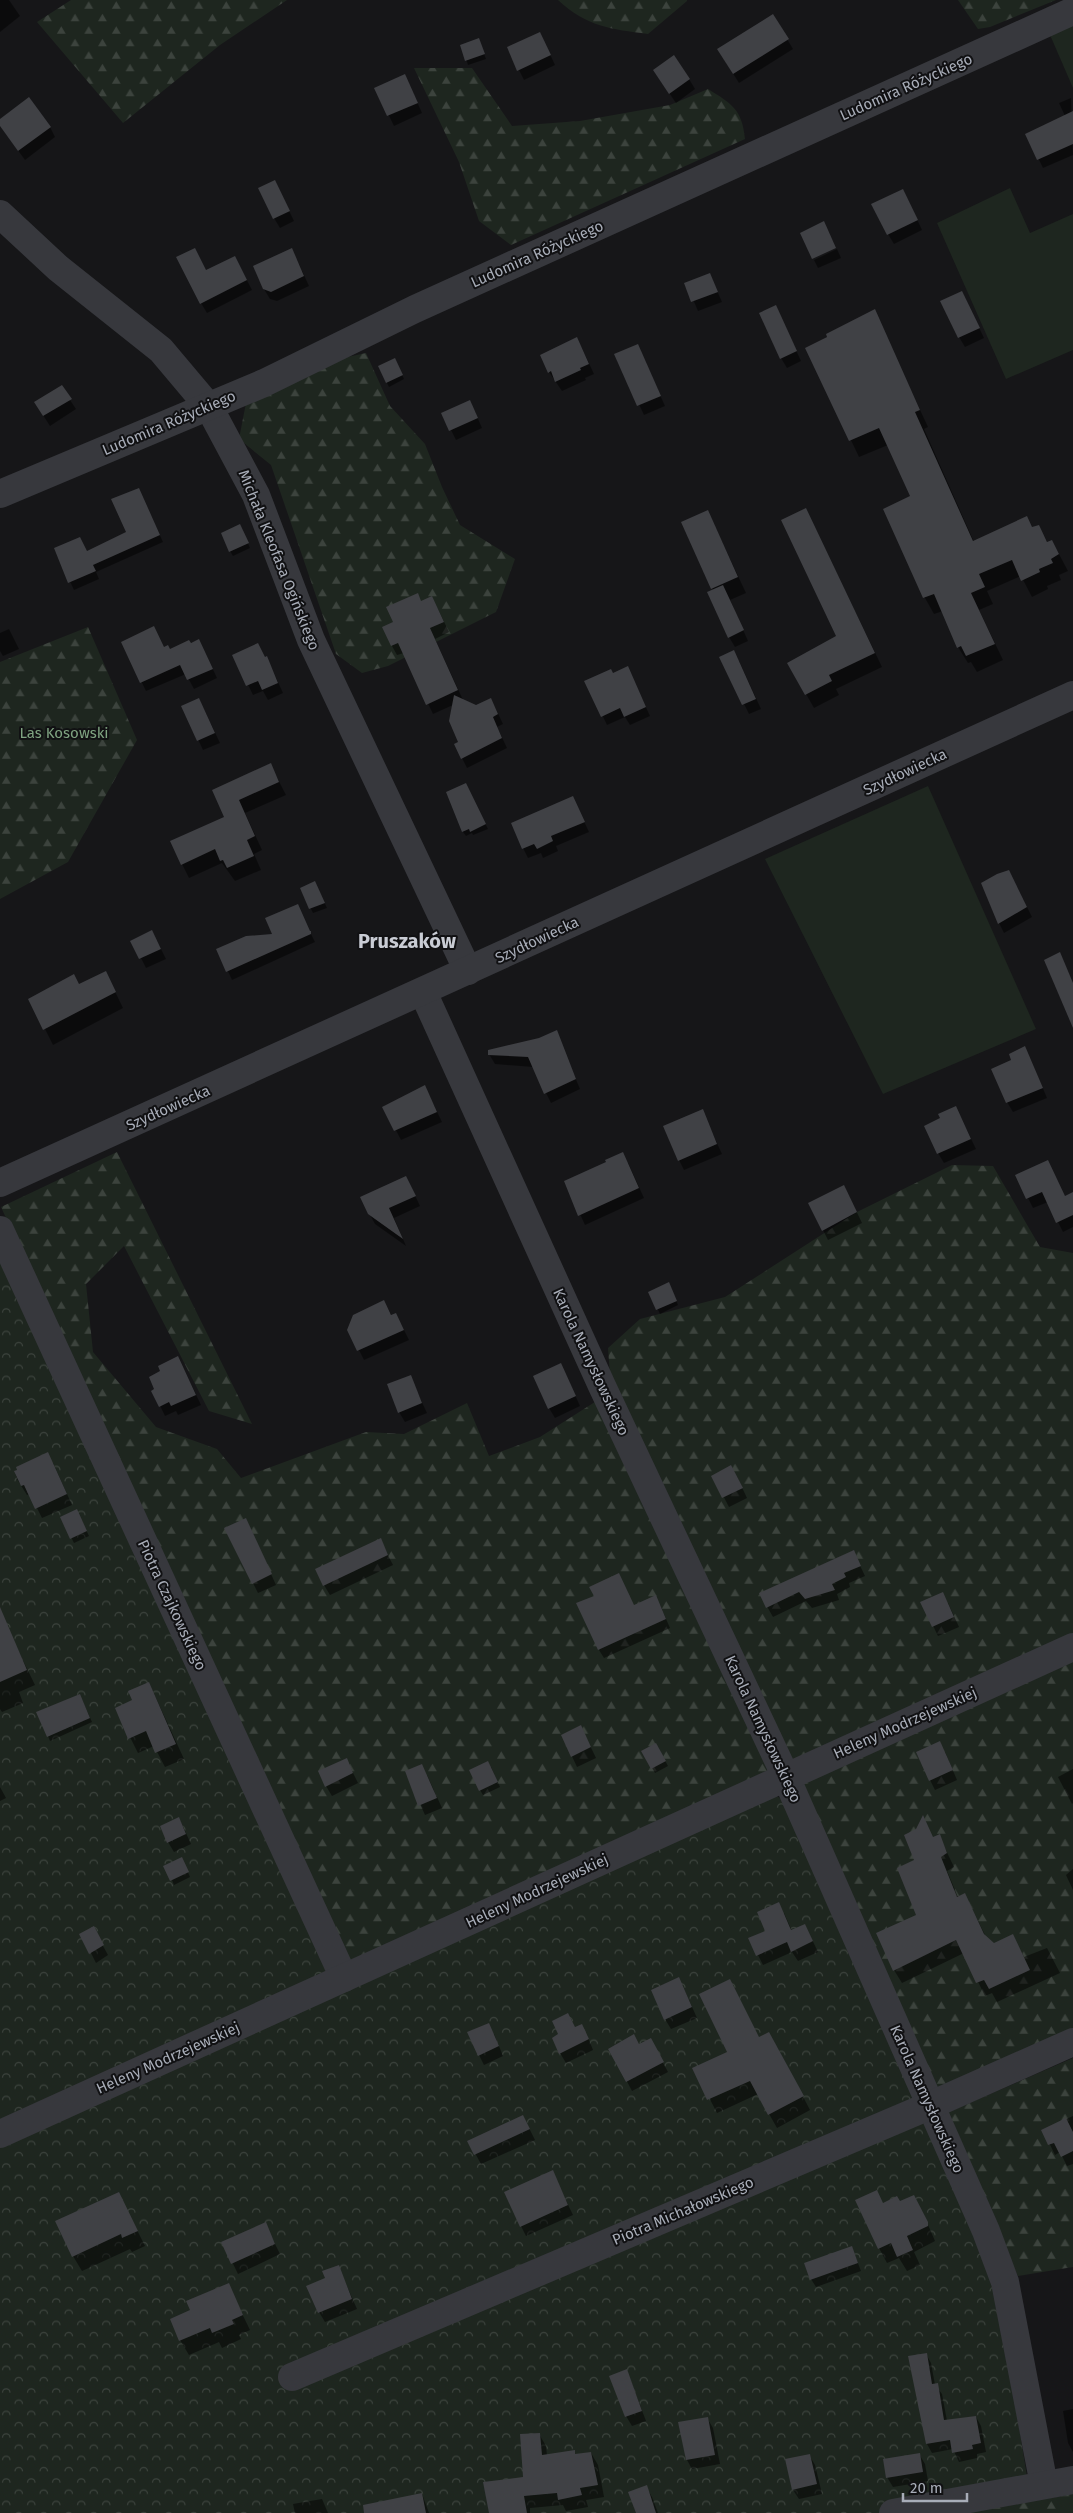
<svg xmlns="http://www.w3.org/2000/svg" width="1073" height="2513" font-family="'Fira Sans',sans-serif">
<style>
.green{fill:#1e261f}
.forest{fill:url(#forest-firs)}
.park{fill:url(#park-crowns)}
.shadow{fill:#0007}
.building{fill:#404145}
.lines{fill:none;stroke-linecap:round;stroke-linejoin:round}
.minor{stroke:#37383d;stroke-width:28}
.labels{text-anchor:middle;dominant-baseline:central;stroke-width:4;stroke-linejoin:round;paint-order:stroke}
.street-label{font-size:15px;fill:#a8adb8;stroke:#111113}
.park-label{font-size:15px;fill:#7fa381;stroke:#111113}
.district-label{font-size:20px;font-weight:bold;fill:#c9ccd4;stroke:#111113}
</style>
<defs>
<pattern id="forest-firs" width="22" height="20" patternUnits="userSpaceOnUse" patternTransform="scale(1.25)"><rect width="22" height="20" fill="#1e261f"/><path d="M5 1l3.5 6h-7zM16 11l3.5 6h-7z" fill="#3c433d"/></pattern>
<pattern id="park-crowns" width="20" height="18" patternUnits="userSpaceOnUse" patternTransform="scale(1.25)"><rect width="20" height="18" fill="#1e261f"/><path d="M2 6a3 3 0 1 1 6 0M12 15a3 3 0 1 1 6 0" fill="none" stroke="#3c433d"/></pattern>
</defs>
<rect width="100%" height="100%" fill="#161618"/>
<g class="green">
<polygon points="1073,16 1073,88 1047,28"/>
<polygon points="1010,188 1030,233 1073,214 1073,350 1006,379 937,223"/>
<polygon points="928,786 1036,1029 883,1094 765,859"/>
</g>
<g class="forest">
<polygon points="71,0 287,0 220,45 123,123 37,22"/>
<path d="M558 0H687V1L648 34C611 29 587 27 558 0Z"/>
<polygon points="958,0 1056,0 990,27 978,29"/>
<path d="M414 68H472L512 126 580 121 670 105 708 89C732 104 742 109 745 139L511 245 479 221 459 162Z"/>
<polygon points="366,353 390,406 425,444 442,487 460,525 515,559 496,612 388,666 362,673 336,654 271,465 239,439 246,403 343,358"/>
<polygon points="88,627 137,740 68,862 0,899 0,662"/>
<polygon points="117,1152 252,1424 209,1411 124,1246 86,1284 93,1352 156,1427 217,1449 241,1478 366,1432 404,1434 467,1403 489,1456 540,1437 598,1400 774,1772 349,1967 1,1207"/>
<polygon points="952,1165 993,1166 1040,1247 1073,1253 1073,1633 788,1767 611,1389 608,1348 640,1319 725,1297 857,1212"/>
<polygon points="1073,1659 1073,2030 932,2092 798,1785"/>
<polygon points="1073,2058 1073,2267 1018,2276 942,2115"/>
<polygon points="1073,2494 1073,2513 964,2513"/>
</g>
<polygon class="park" points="0,1254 332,1976 771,1792 781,1799 916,2098 996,2286 1031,2501 964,2513 0,2513"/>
<g class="shadow">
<polygon points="0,0 9,0 20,16 0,32"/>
<polygon points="540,33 555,65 524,80 519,70"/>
<polygon points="787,39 793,49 739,83 724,59"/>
<polygon points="479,40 486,59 468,65 462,46"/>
<polygon points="654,71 689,79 695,89 676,103"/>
<polygon points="410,86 422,113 394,126 376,89"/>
<polygon points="1071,98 1073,155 1043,168 1027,135 1065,116 1059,103"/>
<polygon points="0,120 50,127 55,137 25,160 4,131"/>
<polygon points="280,192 294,221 280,228 274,218"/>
<polygon points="908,200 922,230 894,244 888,234"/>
<polygon points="837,249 841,258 818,268 814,260"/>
<polygon points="297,260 309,286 277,301 270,299 264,289"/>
<polygon points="240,267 252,290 207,313 201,303 206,271"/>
<polygon points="710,275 722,302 698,311 686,283"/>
<polygon points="962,292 984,338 965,347 959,337"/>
<polygon points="776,307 801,361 787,368 781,358"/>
<polygon points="874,311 928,427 924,429 974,542 1038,526 1048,543 1052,541 1068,571 1059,575 1061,580 1047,586 1048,589 1032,597 1021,576 987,591 993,604 979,610 1003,660 977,672 971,662 968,663 958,647 943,611 934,614 925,598 884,509 912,497 888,445 859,457 807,348"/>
<polygon points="577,338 594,374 585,378 586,380 562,391 549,372"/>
<polygon points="638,346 665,406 644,415 616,355"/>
<polygon points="397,364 404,379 389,387 379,367"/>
<polygon points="70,400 76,409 50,426 41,412"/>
<polygon points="475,412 482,428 456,440 443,414"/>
<polygon points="142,497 163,542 96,572 99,579 74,590 55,549 87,552 128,533"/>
<polygon points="806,510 882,667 836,689 839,695 814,708 789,664 837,636"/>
<polygon points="708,512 746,593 730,600 748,641 735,647 729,637 713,590 683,523"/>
<polygon points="242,530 250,548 233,556 230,551"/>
<polygon points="432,597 449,632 435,639 463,700 476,706 491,699 503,724 497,727 507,748 467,768 462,758 453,705 433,714 404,653 397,655 392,646 394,623 421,602"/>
<polygon points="9,629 19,649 3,656 0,651 0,633"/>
<polygon points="199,640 217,678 194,689 186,674 146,691 122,642 169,650"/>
<polygon points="234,656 267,658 283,693 268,700 263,691 253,695"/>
<polygon points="721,657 739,661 761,709 749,714"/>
<polygon points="613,674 632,677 650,716 630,725 625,717 607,725 586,681"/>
<polygon points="199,699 220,743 203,750 183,707"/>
<polygon points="270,764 286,795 245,813 262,850 254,854 261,870 235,881 222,863 189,878 182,864 226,817 214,790"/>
<polygon points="468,789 488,829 473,835 472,833 466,836 463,832"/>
<polygon points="573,798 589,832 556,846 558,851 543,858 541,853 528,858 523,848"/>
<polygon points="1014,881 1032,917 1004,933 999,923"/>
<polygon points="317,887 327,908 313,913 301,889"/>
<polygon points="310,932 315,942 232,980 218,949"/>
<polygon points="157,941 166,959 146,968 141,958"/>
<polygon points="106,973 123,1008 53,1045 30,999 79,985"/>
<polygon points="556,1032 580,1089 551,1103 533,1067 495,1064 489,1054 540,1039"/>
<polygon points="1030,1058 1047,1098 1013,1112 1007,1102 1013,1060"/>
<polygon points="425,1087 442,1122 401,1140 384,1107"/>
<polygon points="956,1108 976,1149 944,1163 938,1153 941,1119"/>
<polygon points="702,1111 722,1154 684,1170 679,1160"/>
<polygon points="1048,1162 1065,1197 1073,1193 1073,1227 1063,1232 1048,1202 1033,1208 1017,1176"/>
<polygon points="607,1163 628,1163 644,1198 585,1225 565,1181"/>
<polygon points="411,1187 420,1206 394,1218 406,1246 375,1224 369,1213"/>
<polygon points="849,1196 862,1223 828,1240 823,1230"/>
<polygon points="671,1288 678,1305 660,1314 650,1292"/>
<polygon points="384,1302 392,1316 401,1324 409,1340 364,1360 349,1330"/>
<polygon points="183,1368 201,1405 178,1415 176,1411 165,1416 153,1391"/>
<polygon points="566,1375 580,1406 555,1418 549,1408"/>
<polygon points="410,1377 427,1413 405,1422 399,1412"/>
<polygon points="53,1463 72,1505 42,1518 30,1494 27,1495 17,1479 15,1472"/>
<polygon points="713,1476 737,1477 747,1498 729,1507"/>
<polygon points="79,1515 89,1536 74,1543 62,1518"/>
<polygon points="246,1519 276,1585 258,1593 226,1529"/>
<polygon points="380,1540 393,1565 330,1595 324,1585"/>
<polygon points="853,1551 865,1576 849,1583 850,1587 837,1594 839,1600 812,1608 806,1601 773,1617 760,1594"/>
<polygon points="922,1603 948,1603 959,1627 938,1636"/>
<polygon points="660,1605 670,1628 604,1658 599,1650 634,1606"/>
<polygon points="10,1634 35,1685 19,1692 23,1703 2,1712 0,1709 0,1638"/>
<polygon points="149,1683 184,1759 165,1767 154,1746 138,1753 116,1709 134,1701"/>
<polygon points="82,1700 92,1722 50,1741 48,1736"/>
<polygon points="581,1727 596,1758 577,1767 562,1735"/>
<polygon points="656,1744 668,1766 655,1773 643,1752"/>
<polygon points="945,1752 957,1780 935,1790 930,1780"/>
<polygon points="346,1759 358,1783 332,1796 326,1786"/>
<polygon points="491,1767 500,1787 483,1795 480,1790"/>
<polygon points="1073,1769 1073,1803 1072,1804 1058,1777"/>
<polygon points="406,1772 427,1775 442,1808 425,1815"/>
<polygon points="0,1787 6,1798 0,1801"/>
<polygon points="179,1818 191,1844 174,1852 168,1842"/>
<polygon points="939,1836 954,1867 947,1871 958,1897 965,1895 986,1937 994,1944 1013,1936 1024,1957 1047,1948 1060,1973 997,2002 992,1993 985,1996 964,1953 902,1983 894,1970 917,1916 916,1861 933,1838"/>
<polygon points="184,1863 190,1877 174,1885 172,1880"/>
<polygon points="1073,1869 1073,1890 1066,1875"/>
<polygon points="784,1913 792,1931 805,1925 818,1952 798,1961 792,1952 763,1965 750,1939 767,1931"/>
<polygon points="93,1928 108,1955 96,1963 91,1953"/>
<polygon points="684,1989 697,2018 671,2029 665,2019"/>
<polygon points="575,2028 587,2035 593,2050 566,2063 560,2053"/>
<polygon points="494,2034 503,2056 484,2065 479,2055"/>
<polygon points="759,2038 777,2047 810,2110 777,2128 758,2094 717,2113 694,2068"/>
<polygon points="639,2046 656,2050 668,2072 632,2091 610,2049"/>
<polygon points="523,2116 535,2140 481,2164 469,2142"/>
<polygon points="1073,2116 1073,2164 1067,2166 1060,2152 1055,2155 1043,2130"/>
<polygon points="552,2172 573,2215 526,2236 521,2226"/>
<polygon points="119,2194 145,2246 132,2252 130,2249 82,2271 73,2256"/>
<polygon points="899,2203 922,2211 935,2241 914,2252 920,2265 907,2271 899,2258 887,2263 879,2248 883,2204"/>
<polygon points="265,2224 280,2254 238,2274 223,2243"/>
<polygon points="852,2248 861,2271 816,2287 811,2279"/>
<polygon points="338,2266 357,2309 325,2322 319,2312 327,2279"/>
<polygon points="228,2285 250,2330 239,2335 241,2339 222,2348 219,2342 189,2355 180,2340 192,2311"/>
<polygon points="926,2354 931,2363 935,2385 942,2394 947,2421 976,2417 981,2426 986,2452 977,2454 977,2458 959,2462 953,2449 932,2453 927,2444"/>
<polygon points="627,2371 646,2421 632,2426 626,2416"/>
<polygon points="1073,2409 1073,2452 1068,2443 1063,2411"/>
<polygon points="707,2418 713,2428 720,2464 692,2469 687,2460"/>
<polygon points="539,2434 546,2446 547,2456 574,2452 576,2456 591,2453 598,2465 604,2497 586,2500 588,2507 566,2511 563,2505 530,2508 530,2513 490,2513 524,2478"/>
<polygon points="919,2454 925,2464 928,2481 893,2487 887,2477"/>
<polygon points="809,2455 815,2465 822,2494 799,2499 793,2490"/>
<polygon points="646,2487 652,2497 658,2513 637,2513"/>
<polygon points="422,2494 429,2513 386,2513"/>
<polygon points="322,2499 328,2513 295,2513 293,2504"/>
</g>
<g class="building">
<polygon points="773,14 789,39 733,74 717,49"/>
<polygon points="540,32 551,55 517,71 507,47"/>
<polygon points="479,38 485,54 465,61 460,45"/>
<polygon points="674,55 690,79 669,94 653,70"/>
<polygon points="405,74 418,103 387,116 374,88"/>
<polygon points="29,97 51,127 18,151 0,126 0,119"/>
<polygon points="1073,111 1073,144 1037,160 1025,134"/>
<polygon points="275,180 290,211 273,219 258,188"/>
<polygon points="903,189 918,220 887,235 871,204"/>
<polygon points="824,221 836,248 812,259 800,233"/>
<polygon points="195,248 206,270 235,256 247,280 200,304 176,257"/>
<polygon points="292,248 304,276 271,292 263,289 253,266"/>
<polygon points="710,273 718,292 691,302 684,283"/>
<polygon points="962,291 980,328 958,338 940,301"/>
<polygon points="776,305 797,351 780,359 759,313"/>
<polygon points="875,309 920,410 915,412 973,541 1027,516 1032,527 1039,525 1047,542 1052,540 1059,554 1051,559 1053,563 1039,569 1040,572 1021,581 1012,560 979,574 985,587 971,593 995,644 966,656 961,646 957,648 934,594 923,598 883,509 910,496 879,428 849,441 805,348 827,337 826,334"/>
<polygon points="577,337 589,364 580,368 581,370 555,382 551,371 548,373 540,355"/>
<polygon points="638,344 661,396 637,406 614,354"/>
<polygon points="395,358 403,375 386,383 378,366"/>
<polygon points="62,385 72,399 43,416 34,402"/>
<polygon points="470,400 478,418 449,431 441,413"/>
<polygon points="139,488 160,535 93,565 96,571 68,583 54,548 80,537 87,551 126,532 111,499"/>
<polygon points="806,508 875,653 829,675 832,681 805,695 787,663 836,636 781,520"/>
<polygon points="708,510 738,577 711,589 681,522"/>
<polygon points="240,524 249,543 229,552 221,533"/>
<polygon points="723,585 744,630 728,638 707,592"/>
<polygon points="418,593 421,601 432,596 444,622 430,628 458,690 426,705 398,643 391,646 382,627 393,622 386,607"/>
<polygon points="154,626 164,647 168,645 170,649 189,640 191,643 199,639 213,669 187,680 180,665 140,683 121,642"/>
<polygon points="258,643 265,657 267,656 278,683 262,690 258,681 246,686 232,655"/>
<polygon points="734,650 756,699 742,705 719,657"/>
<polygon points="628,666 646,707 624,717 620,708 601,717 584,681 611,669 613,673"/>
<polygon points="454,695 476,705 491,698 498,714 493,717 502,738 461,759 454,744 458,742 449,721"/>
<polygon points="199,698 215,733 197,741 181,706"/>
<polygon points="271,763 279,782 239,800 255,836 247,840 254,856 227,868 223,860 220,861 215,849 181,865 170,841 224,817 212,790"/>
<polygon points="466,783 486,824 470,832 469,829 462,832 446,792"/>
<polygon points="573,796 585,822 551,836 553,841 537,849 534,844 522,849 511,823"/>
<polygon points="1009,870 1027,907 998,924 981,883 997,874"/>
<polygon points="315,881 325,903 309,909 300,888"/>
<polygon points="298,904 310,931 311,931 311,934 226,972 216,949 246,936 272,934 265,918"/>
<polygon points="152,930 161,949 139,959 130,941"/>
<polygon points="1060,952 1073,983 1073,1028 1044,960"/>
<polygon points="106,971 116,992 43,1030 28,999 74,974 79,984"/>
<polygon points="557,1030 576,1079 544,1094 528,1057 488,1055 488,1050 539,1038"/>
<polygon points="1025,1046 1043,1088 1006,1103 991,1069 1011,1060 1009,1054"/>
<polygon points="425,1085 437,1112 394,1131 382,1107"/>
<polygon points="956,1106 971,1139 937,1154 924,1126 940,1118 938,1114"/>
<polygon points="703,1109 717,1144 678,1161 663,1126"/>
<polygon points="623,1152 639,1188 578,1216 564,1181 606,1162 605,1160"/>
<polygon points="1048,1160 1065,1196 1073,1192 1073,1215 1056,1223 1042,1192 1026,1199 1015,1175"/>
<polygon points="406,1176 416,1196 389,1208 403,1239 368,1214 360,1197"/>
<polygon points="844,1185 857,1212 822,1231 808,1203"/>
<polygon points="669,1282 677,1301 656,1310 648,1292"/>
<polygon points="384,1300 391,1315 396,1313 404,1330 357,1351 347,1330 353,1315"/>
<polygon points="178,1356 196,1395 171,1406 169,1402 159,1407 151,1391 154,1389 149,1377 160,1371 158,1366"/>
<polygon points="561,1363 576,1396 548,1409 533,1376"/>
<polygon points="411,1375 422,1403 398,1413 387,1384"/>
<polygon points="48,1452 67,1494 35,1509 24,1485 21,1486 14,1471 17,1470 16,1467"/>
<polygon points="731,1465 743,1488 722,1498 711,1476"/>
<polygon points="77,1509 87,1531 70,1539 60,1517"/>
<polygon points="246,1518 272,1574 252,1584 224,1528"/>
<polygon points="381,1538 388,1555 323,1586 315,1569"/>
<polygon points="854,1550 861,1566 844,1573 846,1577 832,1584 835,1590 805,1599 799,1592 766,1608 759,1593"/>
<polygon points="619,1573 634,1605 656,1595 666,1619 598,1650 576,1603 594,1596 589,1587"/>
<polygon points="943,1592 954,1617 932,1627 920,1602"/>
<polygon points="0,1607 27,1670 0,1682"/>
<polygon points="149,1682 176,1744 155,1753 146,1731 128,1739 115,1708 132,1700 128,1691"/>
<polygon points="80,1694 90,1718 47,1737 36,1712"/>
<polygon points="581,1725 591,1747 571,1757 561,1735"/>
<polygon points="940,1741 953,1770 929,1781 916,1752"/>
<polygon points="656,1743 666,1761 651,1769 641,1751"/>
<polygon points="347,1758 353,1773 325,1787 318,1771"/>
<polygon points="488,1761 498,1782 479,1791 469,1770"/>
<polygon points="422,1764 437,1798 418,1806 405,1771"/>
<polygon points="923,1815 933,1837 940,1834 947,1853 941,1857 957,1897 965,1893 984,1934 994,1943 1013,1934 1030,1970 989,1989 984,1980 976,1983 956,1940 893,1971 876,1933 916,1915 897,1868 914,1860 904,1835 916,1829"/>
<polygon points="179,1817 186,1834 167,1843 160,1826"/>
<polygon points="182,1857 189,1872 170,1881 163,1866"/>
<polygon points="779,1902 791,1930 805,1924 813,1941 791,1952 787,1942 756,1956 748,1938 765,1931 757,1912"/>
<polygon points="94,1926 104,1945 89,1954 79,1934"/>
<polygon points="679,1977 692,2007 664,2020 651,1990"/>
<polygon points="730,1979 759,2037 769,2032 804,2096 768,2115 750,2081 707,2100 692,2068 727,2052 699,1994"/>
<polygon points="568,2013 575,2027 582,2024 589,2039 559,2054 552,2038 558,2034 552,2021"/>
<polygon points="489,2023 499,2046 478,2056 467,2032"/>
<polygon points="634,2034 639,2044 651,2038 664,2062 626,2082 608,2049"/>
<polygon points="523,2115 530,2129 474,2155 467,2141"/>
<polygon points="1066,2118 1073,2132 1073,2151 1061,2157 1054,2143 1048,2145 1041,2130"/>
<polygon points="553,2170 568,2205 520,2227 504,2192"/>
<polygon points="877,2190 883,2203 897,2196 900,2201 914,2195 928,2222 928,2226 907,2236 913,2250 897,2257 891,2243 878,2249 855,2200"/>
<polygon points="119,2192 138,2231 122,2238 121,2234 72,2257 55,2221"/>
<polygon points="266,2222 275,2244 231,2264 221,2242"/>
<polygon points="852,2246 858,2263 810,2280 804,2263"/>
<polygon points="339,2265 352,2299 318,2313 306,2286 325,2278 322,2271"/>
<polygon points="229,2283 243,2315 232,2320 234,2324 212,2333 210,2328 179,2341 170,2319 190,2310 186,2301"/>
<polygon points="927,2353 932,2384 938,2383 944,2420 976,2416 981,2443 972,2445 973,2449 952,2453 950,2440 926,2444 908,2356"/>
<polygon points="627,2369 642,2411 625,2417 609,2376"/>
<polygon points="708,2417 715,2455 686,2460 678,2422"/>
<polygon points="540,2433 542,2455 575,2450 575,2454 591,2452 598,2485 580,2488 582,2495 558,2500 557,2493 524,2496 527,2513 489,2513 483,2482 523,2477 520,2434"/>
<polygon points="920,2453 923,2472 886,2478 883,2459"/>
<polygon points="810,2454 817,2484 792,2490 785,2459"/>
<polygon points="647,2485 656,2513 636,2513 628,2492"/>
<polygon points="422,2493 426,2513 364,2513 363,2505"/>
</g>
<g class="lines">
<g class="minor">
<polyline points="0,214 58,268 161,350 209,407 256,495 311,640 468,971"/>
<polyline points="0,494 264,383 415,309 1073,11"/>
<polyline points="423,992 602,1386 786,1777 986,2231 1005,2282 1044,2485"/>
<polyline points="0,1183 1073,695"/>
<polyline points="0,1230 344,1978"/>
<polyline points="0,2134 1073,1647"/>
<polyline points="292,2377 929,2106 1073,2042"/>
<polyline points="893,2513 1073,2480"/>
</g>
</g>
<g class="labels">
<g class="street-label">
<text transform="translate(906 87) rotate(-24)">Ludomira Różyckiego</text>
<text transform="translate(537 254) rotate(-24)">Ludomira Różyckiego</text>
<text transform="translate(169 423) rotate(-23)">Ludomira Różyckiego</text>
<text transform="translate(279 560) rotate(68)">Michała Kleofasa Ogińskiego</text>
<text transform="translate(905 772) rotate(-25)">Szydłowiecka</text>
<text transform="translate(537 940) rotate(-25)">Szydłowiecka</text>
<text transform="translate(168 1108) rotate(-24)">Szydłowiecka</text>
<text transform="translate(591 1362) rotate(65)">Karola Namysłowskiego</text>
<text transform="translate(172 1605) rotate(65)">Piotra Czajkowskiego</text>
<text transform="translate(905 1723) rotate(-24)">Heleny Modrzejewskiej</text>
<text transform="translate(763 1729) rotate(65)">Karola Namysłowskiego</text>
<text transform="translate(537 1891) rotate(-25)">Heleny Modrzejewskiej</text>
<text transform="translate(168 2058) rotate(-24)">Heleny Modrzejewskiej</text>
<text transform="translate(927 2099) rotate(66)">Karola Namysłowskiego</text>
<text transform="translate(683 2211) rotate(-23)">Piotra Michałowskiego</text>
</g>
<g class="park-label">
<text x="64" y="733">Las Kosowski</text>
</g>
<g class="district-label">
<text x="407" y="941">Pruszaków</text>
</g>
</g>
<path d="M903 2493v8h64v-8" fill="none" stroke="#a8adb8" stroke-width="2.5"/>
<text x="910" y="2493" font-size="15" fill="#a8adb8" stroke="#111113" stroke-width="4" paint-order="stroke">20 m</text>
</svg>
